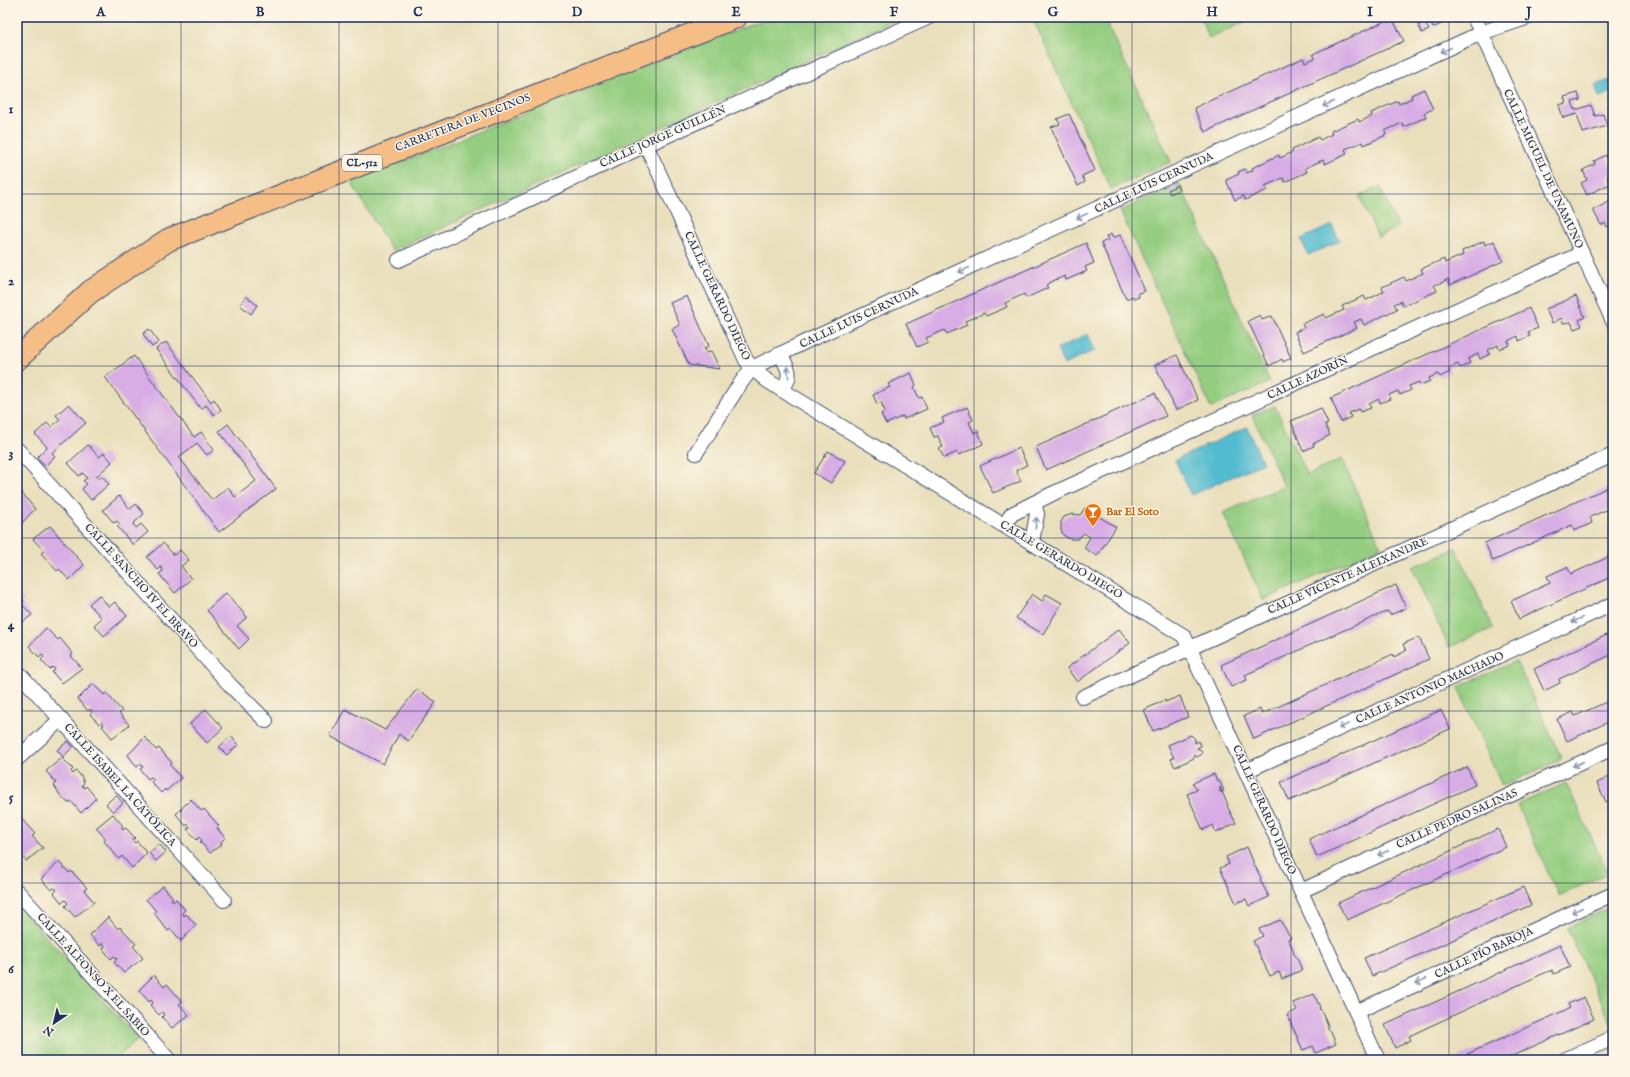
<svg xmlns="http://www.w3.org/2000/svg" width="1630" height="1077" font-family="'IM FELL English',serif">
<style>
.green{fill:#94cd80;stroke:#587e6f}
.water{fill:#52bbcf;stroke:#367596}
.building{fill:#d8ade5}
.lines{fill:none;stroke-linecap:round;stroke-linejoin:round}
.street-casing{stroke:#3a496c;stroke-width:16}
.primary-casing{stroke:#3a496c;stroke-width:24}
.street{stroke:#fff;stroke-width:14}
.primary{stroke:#f6be87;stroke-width:22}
.oneway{stroke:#8d97ae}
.grid{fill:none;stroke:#1b2f5e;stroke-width:1;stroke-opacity:0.55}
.labels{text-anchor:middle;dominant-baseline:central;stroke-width:3;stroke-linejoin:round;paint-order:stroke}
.shield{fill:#fcf5e5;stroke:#5e6a86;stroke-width:1}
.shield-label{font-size:10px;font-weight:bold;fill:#1b2f5e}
.street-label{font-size:11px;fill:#1b2f5e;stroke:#fcf5e5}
.food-label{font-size:11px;font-weight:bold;fill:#c56008;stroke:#fcf5e5;text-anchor:start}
.neatline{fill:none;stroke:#1b2f5e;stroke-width:1.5}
.grid-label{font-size:13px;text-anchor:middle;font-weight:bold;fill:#1b2f5e}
</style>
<rect width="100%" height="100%" fill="#fcf5e5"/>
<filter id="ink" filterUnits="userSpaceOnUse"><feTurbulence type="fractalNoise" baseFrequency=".025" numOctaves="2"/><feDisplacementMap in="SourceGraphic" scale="8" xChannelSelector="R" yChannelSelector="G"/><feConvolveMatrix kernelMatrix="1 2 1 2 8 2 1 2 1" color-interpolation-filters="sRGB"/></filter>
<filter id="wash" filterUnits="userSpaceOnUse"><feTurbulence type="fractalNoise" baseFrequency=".012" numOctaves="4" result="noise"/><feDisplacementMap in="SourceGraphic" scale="16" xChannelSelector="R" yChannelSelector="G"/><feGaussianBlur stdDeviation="0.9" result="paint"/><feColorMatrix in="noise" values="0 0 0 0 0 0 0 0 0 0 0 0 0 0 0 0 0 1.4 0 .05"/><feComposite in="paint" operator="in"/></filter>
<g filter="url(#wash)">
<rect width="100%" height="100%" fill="#e9dfbc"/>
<g class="green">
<polygon points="769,17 902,17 392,251 351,182"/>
<polygon points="1032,17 1104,17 1171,162 1111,189"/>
<polygon points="1200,17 1248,17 1249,20 1209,38"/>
<polygon points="1180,184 1270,382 1211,408 1120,211"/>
<polygon points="1380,187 1398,227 1378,237 1359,196"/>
<polygon points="1275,406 1307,475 1342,459 1381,547 1263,600 1223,513 1284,486 1252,415"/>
<polygon points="1456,548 1493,628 1449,647 1412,567"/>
<polygon points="1516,661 1562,759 1502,786 1458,687"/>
<polygon points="1566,783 1608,873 1559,896 1517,805"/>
<polygon points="17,905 138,1039 115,1060 17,1060"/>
<polygon points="1613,906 1613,1025 1612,1025 1567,928"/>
</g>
<g class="water">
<polygon points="1613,79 1613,92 1599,97 1595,85"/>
<polygon points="1332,225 1340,241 1308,255 1301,239"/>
<polygon points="1088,334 1095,350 1064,365 1057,349"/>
<polygon points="1247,427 1263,463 1191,495 1175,460"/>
</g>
<g id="blocks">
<g class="building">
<polygon points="1418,17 1427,17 1429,20 1440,17 1443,23 1433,28 1431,23 1426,25 1429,30 1422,33 1418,25 1421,24"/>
<polygon points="1392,18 1404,41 1205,132 1194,108 1303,58 1305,62 1315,58 1313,54"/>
<polygon points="1424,89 1433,109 1424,113 1426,117 1404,127 1402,123 1385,131 1386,135 1364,145 1363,142 1345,149 1347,154 1325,164 1323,160 1305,168 1307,172 1285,182 1283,178 1265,186 1267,190 1245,200 1244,196 1235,200 1226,180 1239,174 1238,172 1245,169 1247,173 1253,170 1252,168 1279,155 1280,158 1293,152 1292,150 1318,137 1320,140 1332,134 1331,131 1358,119 1359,122 1366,119 1372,116 1371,113 1398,101 1399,104 1412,98 1411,95"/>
<polygon points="1578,93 1580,100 1572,102 1575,110 1591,105 1595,116 1603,114 1607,126 1583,133 1577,114 1563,118 1559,105 1566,103 1564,97"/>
<polygon points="1069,114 1095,170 1082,176 1085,182 1078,186 1051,127 1060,124 1057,119"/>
<polygon points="1606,155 1613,173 1607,177 1610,184 1587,195 1581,183 1587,180 1583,170 1595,164 1594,161"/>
<polygon points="1177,185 1179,190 1170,194 1168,190"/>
<polygon points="1613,200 1613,224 1607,227 1605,223 1601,225 1593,210"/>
<polygon points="1111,234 1113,238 1120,235 1145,291 1138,293 1139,297 1134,299 1133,296 1126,299 1101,243 1108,240 1106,237"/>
<polygon points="1484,241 1485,245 1494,241 1503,261 1450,285 1448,279 1441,283 1434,285 1437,291 1403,306 1401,301 1394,304 1397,309 1364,325 1361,319 1354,322 1357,328 1304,352 1295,332 1304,328 1302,324 1324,314 1326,318 1344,310 1342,306 1364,296 1366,300 1375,296 1384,291 1382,287 1404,277 1406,281 1423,273 1421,269 1444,259 1445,263 1463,255 1462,251"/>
<polygon points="1086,243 1094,263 1085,267 1087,271 1066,280 1065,276 1055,280 1046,285 1048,288 1026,298 1024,294 1005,303 1007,307 986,316 984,313 975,317 965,321 967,325 947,334 945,330 926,338 928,342 917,347 906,324"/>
<polygon points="246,296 257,305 251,314 240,305"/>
<polygon points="687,296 709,346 704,348 707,353 711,351 720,369 689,365 672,329 680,325 670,303"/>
<polygon points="1576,296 1585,317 1579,320 1582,326 1574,329 1571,322 1563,323 1562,318 1552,323 1546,309"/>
<polygon points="1529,308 1538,328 1528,332 1530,336 1519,341 1518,336 1508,341 1510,345 1499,349 1498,345 1488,350 1490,354 1480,359 1478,354 1468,359 1470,363 1460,368 1458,364 1448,368 1450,372 1440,377 1438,374 1429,378 1430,381 1420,385 1419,382 1409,386 1411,390 1400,395 1398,391 1389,395 1390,399 1380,403 1379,399 1369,404 1371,408 1360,412 1359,409 1349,413 1351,417 1341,422 1331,398"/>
<polygon points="1260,315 1262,320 1272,316 1291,358 1283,362 1282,359 1269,366 1248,321"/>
<polygon points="149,329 159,342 152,347 143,334"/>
<polygon points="166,342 211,402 214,399 221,410 214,415 206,405 201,409 156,349"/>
<polygon points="1177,355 1198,400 1176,410 1155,365"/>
<polygon points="134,356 194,437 201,432 214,450 207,455 197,443 179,457 212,500 228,487 235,497 256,481 219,431 228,424 276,489 219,532 105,377"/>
<polygon points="911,373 916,385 914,387 919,398 922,397 927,409 904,419 903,416 886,424 881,414 885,412 881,402 877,404 873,395 890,387 888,384"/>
<polygon points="1155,393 1166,416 1046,470 1036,447"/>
<polygon points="69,404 86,423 52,453 55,456 45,466 37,457 47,447 35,434 47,423 51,427 60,420 56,415"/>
<polygon points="967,407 973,420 969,422 974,433 978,431 983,444 959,455 957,452 944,458 939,448 943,447 940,441 938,436 934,437 930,428 944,422 942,418"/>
<polygon points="1321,408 1328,424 1325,425 1330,435 1313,444 1314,446 1303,451 1291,421"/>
<polygon points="88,445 99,457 104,453 112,462 96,477 98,479 102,476 109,484 91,500 82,489 87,484 83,481 87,478 83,473 79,476 68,463"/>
<polygon points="1019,448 1027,465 1016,470 1021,481 993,493 980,466"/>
<polygon points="828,451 845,461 831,483 814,473"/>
<polygon points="1613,485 1613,507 1590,517 1592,523 1574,531 1572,525 1493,561 1485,543"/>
<polygon points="17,487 35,509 20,525 17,521"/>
<polygon points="119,496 130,509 136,504 144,514 133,524 136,528 141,524 148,532 133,545 117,526 120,524 117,521 114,523 103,510"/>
<polygon points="1085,508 1116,527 1097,556 1084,548 1090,537 1084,533 1078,539 1070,539 1063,535 1061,530 1061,522 1064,517 1072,514 1080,515"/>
<polygon points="50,526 84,565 69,580 59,569 57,571 41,553 44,551 33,539"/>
<polygon points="163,543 174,555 180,550 189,560 181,566 191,579 175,593 159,574 163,571 161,567 158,570 147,557"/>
<polygon points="1613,555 1613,576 1519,619 1511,601 1550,583 1547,576 1567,567 1571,574"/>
<polygon points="1396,585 1406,608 1390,615 1388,611 1317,642 1245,675 1247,680 1231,687 1221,665"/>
<polygon points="17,593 24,601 21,603 32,615 17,626"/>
<polygon points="226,593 247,617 237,626 249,639 239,649 207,610"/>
<polygon points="1032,594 1042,601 1046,594 1062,603 1043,634 1016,618"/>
<polygon points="99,595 109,607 115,602 127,616 104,636 94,625 102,618 89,604"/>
<polygon points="46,628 58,640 60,638 73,654 71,656 82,668 62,683 52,672 55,670 53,667 50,670 41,660 44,657 42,654 39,657 29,646"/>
<polygon points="1119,629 1130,643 1077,682 1067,668"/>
<polygon points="1613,632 1613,654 1559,679 1560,683 1544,691 1534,669"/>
<polygon points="1419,637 1429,659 1254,739 1244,716 1260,709 1262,714 1393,654 1394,657 1406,651 1403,644"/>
<polygon points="93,684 104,695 106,693 122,711 119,713 129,725 112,738 102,726 104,725 102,722 99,724 90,714 92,712 90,709 88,711 78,699"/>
<polygon points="417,689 436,702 408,741 399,734 383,764 330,736 345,709 385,730"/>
<polygon points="1180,696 1188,717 1153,731 1144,710 1165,700 1165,702"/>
<polygon points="1613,699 1613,720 1567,741 1557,719 1573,712 1575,716"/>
<polygon points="206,709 223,728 207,743 190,724"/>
<polygon points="1441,710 1450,729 1289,801 1281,782"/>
<polygon points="1191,735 1195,739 1195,743 1199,741 1201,746 1197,748 1201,750 1202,754 1197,757 1194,755 1194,758 1175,767 1171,759 1174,758 1168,745"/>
<polygon points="231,736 238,745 227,755 219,747"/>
<polygon points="145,737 156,750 159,748 172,763 170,765 181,778 166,791 165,789 161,793 151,782 154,779 151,777 148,779 140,769 143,767 140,764 137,767 128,755"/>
<polygon points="68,741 73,747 63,757 57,750"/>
<polygon points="62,758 73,769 71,771 73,774 76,771 81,776 84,783 82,785 84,788 86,786 96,798 81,813 71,801 68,803 60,795 54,785 56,783 46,771"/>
<polygon points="1467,767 1475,785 1317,857 1309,839"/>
<polygon points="1214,774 1217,781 1219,780 1224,791 1222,792 1220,787 1220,792 1222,792 1228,805 1227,806 1236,823 1216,833 1213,825 1203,830 1187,794 1197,790 1193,783"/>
<polygon points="1613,775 1613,799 1606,802 1597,783"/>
<polygon points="116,795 123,803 113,812 106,804"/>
<polygon points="191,799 201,811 204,809 212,818 219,826 217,828 225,838 221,842 222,844 210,853 200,842 202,840 199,837 197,840 187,829 190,827 188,824 186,826 176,814"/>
<polygon points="113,814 123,826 121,828 123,830 126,828 135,838 132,840 135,843 137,841 147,853 132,868 122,856 119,859 104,841 106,839 96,828"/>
<polygon points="19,816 35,834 32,836 43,848 26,861 17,851 17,818"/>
<polygon points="1498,829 1506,847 1347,920 1338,903"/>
<polygon points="159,844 166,852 156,861 149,853"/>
<polygon points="1247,847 1253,861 1253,866 1255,866 1261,878 1260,880 1269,897 1249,906 1246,899 1236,903 1220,868 1229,864 1226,857"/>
<polygon points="59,862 69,873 71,871 79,879 87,888 84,890 94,902 75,917 65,906 68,903 65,900 62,903 54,893 57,890 54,888 51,890 41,879"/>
<polygon points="163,886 173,898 171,899 173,902 176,899 181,905 185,910 182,913 184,916 186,914 196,925 181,941 171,929 168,931 154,913 156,911 146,899"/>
<polygon points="1523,887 1531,905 1372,976 1364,958"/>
<polygon points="108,917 118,929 120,927 128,935 136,944 133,946 143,958 124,973 114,962 117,959 114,956 111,959 103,949 105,946 103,943 100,946 90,935"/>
<polygon points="1280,920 1291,938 1288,939 1294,951 1293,953 1296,956 1302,970 1282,979 1279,972 1270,976 1253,941 1263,936 1259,929"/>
<polygon points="1560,945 1570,967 1554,974 1552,970 1540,975 1409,1036 1411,1040 1395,1048 1385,1025"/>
<polygon points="154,975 164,987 167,984 182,1001 179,1004 189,1015 172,1028 162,1017 164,1015 162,1012 159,1015 150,1005 153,1003 151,1000 149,1002 139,990"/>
<polygon points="1314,994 1320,1007 1319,1009 1322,1012 1328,1025 1328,1030 1330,1030 1336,1044 1316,1053 1313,1046 1303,1050 1287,1015 1297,1010 1293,1003"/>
<polygon points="1584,997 1594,1019 1503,1060 1454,1060 1570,1008 1568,1004"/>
</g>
</g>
</g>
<g filter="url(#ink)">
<use href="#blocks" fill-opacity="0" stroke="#3a496c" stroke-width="1"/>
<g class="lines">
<g class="street-casing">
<g id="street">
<polyline points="1474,17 1613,321"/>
<polyline points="646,145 746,360 752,368 765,379 782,390 1184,636 1378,1060"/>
<polyline points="399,260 633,151 929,17"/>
<path d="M780 354C789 369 793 375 782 390"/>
<polyline points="17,449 231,686 266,721"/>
<polyline points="696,453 740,384 752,368 807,341 1481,33 1529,17"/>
<polyline points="1004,525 1012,514 1052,494 1582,253"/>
<polyline points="1032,542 1037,514 1034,503"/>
<polyline points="17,671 224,900"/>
<polyline points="1083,697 1613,455"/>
<polyline points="17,759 61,719"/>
<polyline points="1246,771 1613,604"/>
<polyline points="17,891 169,1060"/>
<polyline points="1301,891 1613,748"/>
<polyline points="1356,1012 1613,894"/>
<polyline points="1564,1060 1613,1038"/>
</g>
</g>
<g class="primary-casing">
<polyline id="primary" points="17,359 90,292 168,240 736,17"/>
</g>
<use href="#street" class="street"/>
<use href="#primary" class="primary"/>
</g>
<defs><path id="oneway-shaft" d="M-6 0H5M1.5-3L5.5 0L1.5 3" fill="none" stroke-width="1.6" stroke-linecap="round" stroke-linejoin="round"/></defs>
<g class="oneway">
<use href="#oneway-shaft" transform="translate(1446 50) rotate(155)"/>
<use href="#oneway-shaft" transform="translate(1328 104) rotate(155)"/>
<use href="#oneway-shaft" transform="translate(1082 216) rotate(156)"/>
<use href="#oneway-shaft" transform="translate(964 270) rotate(156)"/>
<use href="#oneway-shaft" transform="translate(788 372) rotate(-96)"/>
<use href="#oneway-shaft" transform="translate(1036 523) rotate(-83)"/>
<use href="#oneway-shaft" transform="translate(1577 620) rotate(156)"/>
<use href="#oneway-shaft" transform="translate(1344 726) rotate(156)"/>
<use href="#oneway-shaft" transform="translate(1578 764) rotate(156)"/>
<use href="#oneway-shaft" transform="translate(1383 853) rotate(156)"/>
<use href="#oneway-shaft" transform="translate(1577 910) rotate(155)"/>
<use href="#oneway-shaft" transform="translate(1421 981) rotate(155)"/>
</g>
</g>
<path class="grid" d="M181 17V1060M339 17V1060M498 17V1060M656 17V1060M815 17V1060M974 17V1060M1132 17V1060M1291 17V1060M1449 17V1060M17 194H1613M17 366H1613M17 538H1613M17 711H1613M17 883H1613"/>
<defs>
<g id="bar-pin" transform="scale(0.9)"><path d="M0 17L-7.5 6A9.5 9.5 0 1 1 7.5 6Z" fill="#e8710a" stroke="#fcf5e5"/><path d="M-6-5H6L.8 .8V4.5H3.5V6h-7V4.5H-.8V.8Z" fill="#fff"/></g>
</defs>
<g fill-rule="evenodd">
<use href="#bar-pin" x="1093" y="512"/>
</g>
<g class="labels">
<rect class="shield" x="342" y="155" width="40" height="16" rx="3"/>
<g class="shield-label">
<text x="362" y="163">CL-512</text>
</g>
<g class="street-label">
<text transform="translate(463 123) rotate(-21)">CARRETERA DE VECINOS</text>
<text transform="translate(663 137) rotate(-24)">CALLE JORGE GUILLÉN</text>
<text transform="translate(1543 169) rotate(65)">CALLE MIGUEL DE UNAMUNO</text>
<text transform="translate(1154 183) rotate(-25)">CALLE LUIS CERNUDA</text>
<text transform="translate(717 296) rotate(65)">CALLE GERARDO DIEGO</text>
<text transform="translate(859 318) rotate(-25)">CALLE LUIS CERNUDA</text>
<text transform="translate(1308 378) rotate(-25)">CALLE AZORÍN</text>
<text transform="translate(1061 560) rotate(31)">CALLE GERARDO DIEGO</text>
<text transform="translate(1348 576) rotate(-24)">CALLE VICENTE ALEIXANDRE</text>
<text transform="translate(141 586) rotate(48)">CALLE SANCHO IV EL BRAVO</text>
<text transform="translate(1430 688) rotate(-24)">CALLE ANTONIO MACHADO</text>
<text transform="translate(120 785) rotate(48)">CALLE ISABEL LA CATÓLICA</text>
<text transform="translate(1264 810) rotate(66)">CALLE GERARDO DIEGO</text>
<text transform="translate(1457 819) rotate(-24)">CALLE PEDRO SALINAS</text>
<text transform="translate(1484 953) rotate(-25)">CALLE PÍO BAROJA</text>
<text transform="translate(93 975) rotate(48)">CALLE ALFONSO X EL SABIO</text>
</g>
<g class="food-label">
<text x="1106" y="512">Bar El Soto</text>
</g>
</g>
<rect width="1630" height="1077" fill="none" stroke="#fcf5e5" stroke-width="44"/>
<g transform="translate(54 1023) rotate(215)" stroke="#fcf5e5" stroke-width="3" paint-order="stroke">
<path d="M0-3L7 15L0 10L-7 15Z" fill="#1b2f5e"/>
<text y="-6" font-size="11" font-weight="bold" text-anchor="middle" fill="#1b2f5e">N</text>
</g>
<rect x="22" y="22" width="1586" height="1033" class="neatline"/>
<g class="grid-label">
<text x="101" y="16">A</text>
<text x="260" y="16">B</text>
<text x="418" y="16">C</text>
<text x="577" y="16">D</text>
<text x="736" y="16">E</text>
<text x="894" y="16">F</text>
<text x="1053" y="16">G</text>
<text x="1212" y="16">H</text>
<text x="1370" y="16">I</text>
<text x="1529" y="16">J</text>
<text x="11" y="113">1</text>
<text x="11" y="285">2</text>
<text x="11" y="457">3</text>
<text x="11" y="629">4</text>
<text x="11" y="801">5</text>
<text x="11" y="973">6</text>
</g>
</svg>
